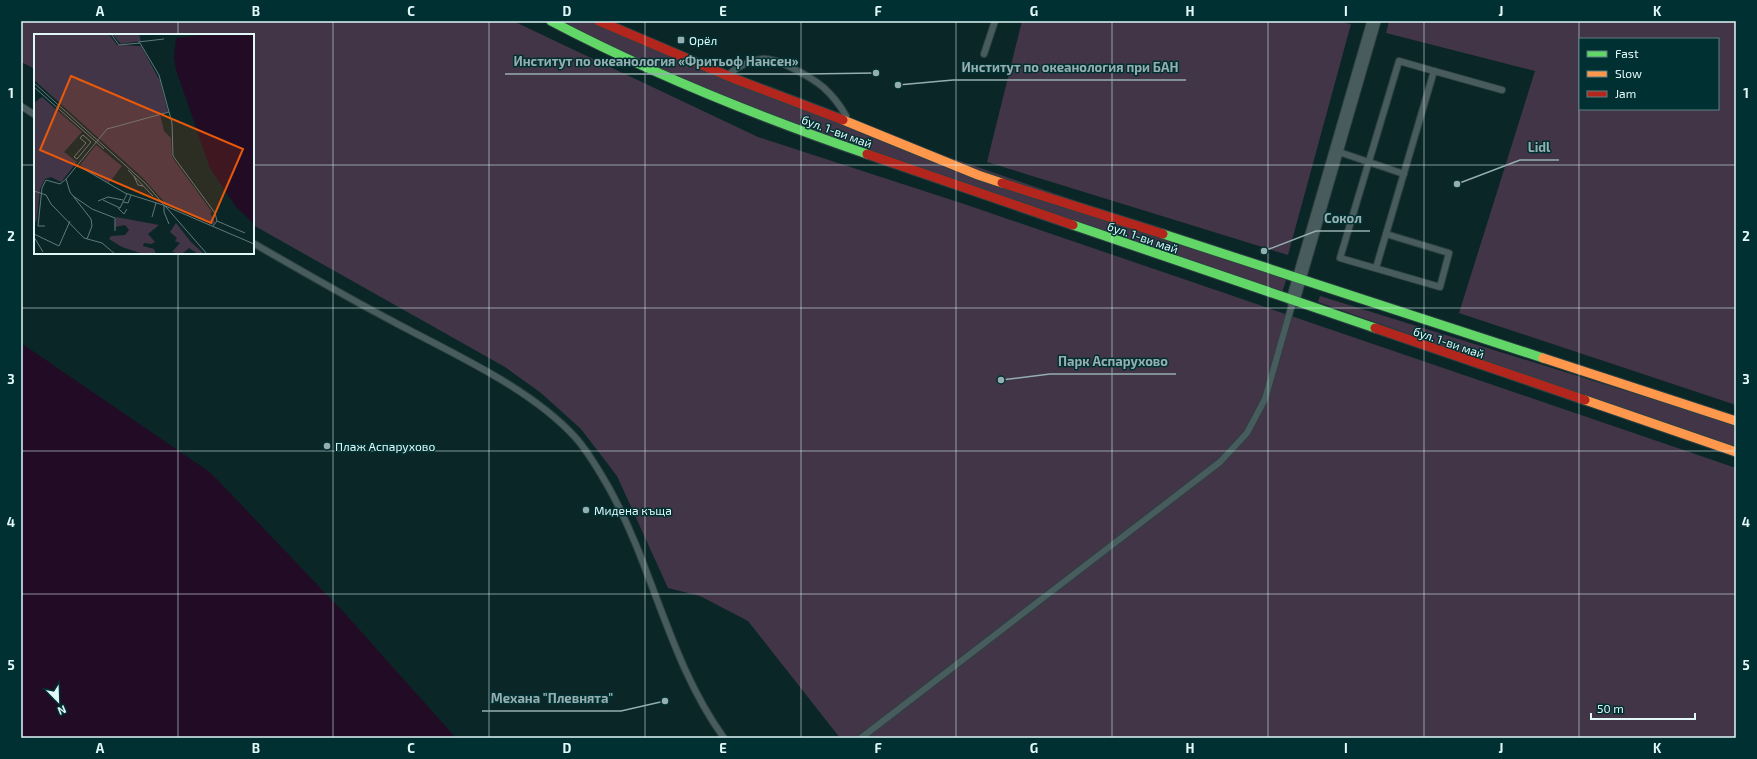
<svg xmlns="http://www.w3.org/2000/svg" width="1757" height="759" font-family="'Exo 2',sans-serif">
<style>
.green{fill:#423547;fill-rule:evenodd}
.water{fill:#220c25}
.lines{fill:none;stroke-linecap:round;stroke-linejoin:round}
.lane-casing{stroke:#2c4142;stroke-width:8}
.street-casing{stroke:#2c4142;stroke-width:15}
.fast-casing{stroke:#2c4142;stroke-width:11}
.slow-casing{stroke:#2c4142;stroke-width:11}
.jam-casing{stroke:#2c4142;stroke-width:11}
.lane{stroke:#495c5d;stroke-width:6}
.street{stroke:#495c5d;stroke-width:13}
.fast{stroke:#63d668;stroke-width:9}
.slow{stroke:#ff974d;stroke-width:9}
.jam{stroke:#b3261e;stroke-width:9}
.grid{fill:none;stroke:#e1f8f9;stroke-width:1;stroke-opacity:0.55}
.poi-dot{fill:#96aeb0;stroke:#003032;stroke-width:1.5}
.labels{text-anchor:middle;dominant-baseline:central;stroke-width:3;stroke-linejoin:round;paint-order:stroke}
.poi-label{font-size:12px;fill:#e1f8f9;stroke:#003032;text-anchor:start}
.street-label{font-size:12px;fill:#e1f8f9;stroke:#003032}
.inset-road{fill:none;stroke:#617a7b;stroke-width:1}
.view{fill:#e8590c;fill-opacity:0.15;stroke:#e8590c;stroke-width:2}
.inset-edge{fill:none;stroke:#e1f8f9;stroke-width:2}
.leader{fill:none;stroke:#96aeb0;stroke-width:1.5}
.callout-dot{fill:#96aeb0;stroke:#003032;stroke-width:1.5}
.callout-label{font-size:13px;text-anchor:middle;font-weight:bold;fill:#96aeb0;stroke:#003032;stroke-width:3;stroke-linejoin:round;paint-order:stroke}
.neatline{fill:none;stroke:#e1f8f9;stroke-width:1.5}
.grid-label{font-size:13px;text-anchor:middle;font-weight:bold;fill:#e1f8f9}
</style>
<rect width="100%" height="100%" fill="#0b2627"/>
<g class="green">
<polygon points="21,21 513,21 758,137 964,204 1736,468 1736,738 840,738 748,621 700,596 668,588 617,476 581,429 541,393 505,367 253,225 253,35 35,35 35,69 21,62"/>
<polygon points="551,21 600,21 850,123 1288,274 1281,296 834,143"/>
<polygon points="1022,21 1333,21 1351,24 1288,255 987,162"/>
<path d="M1389 21H1736V405L1459 313 1535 71 1386 33ZM1580 39H1718V109H1580Z"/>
<polygon points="1320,296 1736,425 1736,449 1318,302"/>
</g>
<polygon class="water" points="21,343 211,473 349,618 456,738 21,738"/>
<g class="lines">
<g class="lane-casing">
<g id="lane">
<polyline points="984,54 995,21"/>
<polygon points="1399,61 1434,71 1386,234 1449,253 1440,287 1340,258"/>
<polyline points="1434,71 1502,90"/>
<path d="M729 74C737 67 751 60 762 59 777 57 812 78 823 87 833 96 840 105 846 116"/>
<polyline points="21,106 35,115"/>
<polyline points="1336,151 1404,174"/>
<path d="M253 243C300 270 346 297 394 322 453 354 529 387 575 437 586 449 601 474 609 488 654 569 669 662 724 738"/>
<polyline points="1376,268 1386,234"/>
<polyline points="861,738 1220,462 1247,433 1265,399 1293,301"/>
</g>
</g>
<g class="street-casing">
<polyline id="street" points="1293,300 1374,21"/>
</g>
<g class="fast-casing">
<g id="fast">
<path d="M551 21C652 74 759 117 867 154"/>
<polyline points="1073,225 1375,328"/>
<polyline points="1163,234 1543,358"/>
</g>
</g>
<g class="slow-casing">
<g id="slow">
<polyline points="843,120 978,175 1002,183"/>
<polyline points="1543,358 1736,421"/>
<polyline points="1585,400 1736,452"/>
</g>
</g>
<g class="jam-casing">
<g id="jam">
<polyline points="599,21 735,79 843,120"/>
<polyline points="867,154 1073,225"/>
<polyline points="1002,183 1163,234"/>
<polyline points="1375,328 1585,400"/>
</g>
</g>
<use href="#lane" class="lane"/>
<use href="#street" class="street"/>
<use href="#fast" class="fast"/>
<use href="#slow" class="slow"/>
<use href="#jam" class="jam"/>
</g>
<path class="grid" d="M178 21V35M333 21V738M489 21V738M645 21V738M801 21V738M956 21V738M1112 21V738M1268 21V738M1424 21V738M1579 21V738M21 165H35M253 165H1736M178 253V738M21 308H1736M21 451H1736M21 594H1736"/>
<g class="poi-dot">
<rect x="677" y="36" width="8" height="8" rx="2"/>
<circle cx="327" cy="446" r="4"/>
<circle cx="586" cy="510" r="4"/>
</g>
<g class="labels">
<g class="poi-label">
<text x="689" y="40">Орёл</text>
<text x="335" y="446">Плаж Аспарухово</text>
<text x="594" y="510">Мидена къща</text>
</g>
<g class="street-label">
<text transform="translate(837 131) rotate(20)">бул. 1-ви май</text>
<text transform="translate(1143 237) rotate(19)">бул. 1-ви май</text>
<text transform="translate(1449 342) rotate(19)">бул. 1-ви май</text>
</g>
</g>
<g transform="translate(34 34)">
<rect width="220" height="220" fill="#0b2627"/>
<path d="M0 0H75L83 11 107 12 126 47 134 78 126 80 130 97 137 104 138 123 178 178 176 179 181 188 180 191 132 170 109 144 0 46ZM78 0H105L107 7 87 10ZM8 63 48 98 30 118 43 128 27 148 17 143 11 145 6 155 3 185 0 191V69ZM62 111 88 132 75 149 46 131ZM82 183 125 191 114 200 121 208 117 210 110 209 109 212 120 215 122 220H109L88 213 75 205 77 202 91 201 95 196 91 191 81 193ZM142 189 157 208 170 220H164L155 214 148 220 138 218 146 209 141 207 143 204 136 198Z" fill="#423547"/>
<path d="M174 0H220V190L202 173 176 134 142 36 140 23 142 4Z" fill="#220c25"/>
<path class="inset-road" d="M77 0 85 11 106 9 125 41 138 89 139 122 181 179 183 187 179 192M104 8 130 5M0 49 111 149 173 220M0 53 70 115M49 101 57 108 43 125 40 123 52 109 46 104ZM43 131 91 159 129 171 220 210M94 136 119 162M100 142 104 151 109 152M0 157 12 161 17 170 50 204 68 209 81 220M39 162 58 175 81 184V197M69 166 86 174 93 160M64 167 74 163 89 166M89 168 94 169 97 161M130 172V178L135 190M84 174 90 180 93 175M118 183 122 169M183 187 211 199M11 192H4L8 154 12 146 26 150 32 145M0 200 25 212 36 187M0 203 9 218M53 205 58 192 57 185 36 158 32 145 73 95 135 78M123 220H141"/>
<path class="view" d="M37 42 209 115 177 189 6 116Z"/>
<rect width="220" height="220" class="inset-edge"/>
</g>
<path class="leader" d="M876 73L806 74H505M898 85L953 80H1186M1457 184L1520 160H1559M1264 251L1316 231H1370M1001 380L1050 374H1176M665 701L621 711H482"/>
<g class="callout-dot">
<circle cx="876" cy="73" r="4"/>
<circle cx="898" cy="85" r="4"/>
<circle cx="1457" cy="184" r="4"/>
<circle cx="1264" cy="251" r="4"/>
<circle cx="1001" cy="380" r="4"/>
<circle cx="665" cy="701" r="4"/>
</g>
<g class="callout-label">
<text x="656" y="66">Институт по океанология «Фритьоф Нансен»</text>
<text x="1070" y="72">Институт по океанология при БАН</text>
<text x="1539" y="152">Lidl</text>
<text x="1343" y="223">Сокол</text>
<text x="1113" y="366">Парк Аспарухово</text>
<text x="552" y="703">Механа "Плевнята"</text>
</g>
<rect width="1757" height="759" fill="none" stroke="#003032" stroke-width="44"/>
<rect x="1579" y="38" width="140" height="72" fill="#003032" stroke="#5a8082"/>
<rect x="1587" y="51" width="20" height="6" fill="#63d668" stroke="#5a8082"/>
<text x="1615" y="58" font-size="12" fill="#e1f8f9">Fast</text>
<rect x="1587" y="71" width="20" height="6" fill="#ff974d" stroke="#5a8082"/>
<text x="1615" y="78" font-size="12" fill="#e1f8f9">Slow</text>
<rect x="1587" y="91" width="20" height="6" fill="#b3261e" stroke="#5a8082"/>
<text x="1615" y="98" font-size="12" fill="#e1f8f9">Jam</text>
<g transform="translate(58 701) rotate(157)" stroke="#003032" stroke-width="3" paint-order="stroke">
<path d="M0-3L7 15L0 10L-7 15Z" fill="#e1f8f9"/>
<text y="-6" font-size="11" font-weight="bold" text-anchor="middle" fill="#e1f8f9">N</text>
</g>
<path d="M1591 713v6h104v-6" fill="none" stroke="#e1f8f9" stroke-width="2"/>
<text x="1597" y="713" font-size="12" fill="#e1f8f9" stroke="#003032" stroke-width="3" paint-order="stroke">50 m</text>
<rect x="22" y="22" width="1713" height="715" class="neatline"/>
<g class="grid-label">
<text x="100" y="16">A</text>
<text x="256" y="16">B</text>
<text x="411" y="16">C</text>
<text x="567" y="16">D</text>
<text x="723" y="16">E</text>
<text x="878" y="16">F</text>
<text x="1034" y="16">G</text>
<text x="1190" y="16">H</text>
<text x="1346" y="16">I</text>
<text x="1501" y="16">J</text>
<text x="1657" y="16">K</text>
<text x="11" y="98">1</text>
<text x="1746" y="98">1</text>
<text x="11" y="241">2</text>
<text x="1746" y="241">2</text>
<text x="11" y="384">3</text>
<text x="1746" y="384">3</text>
<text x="11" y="527">4</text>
<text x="1746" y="527">4</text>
<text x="11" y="670">5</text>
<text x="1746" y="670">5</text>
<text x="100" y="753">A</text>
<text x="256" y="753">B</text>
<text x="411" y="753">C</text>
<text x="567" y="753">D</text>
<text x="723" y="753">E</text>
<text x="878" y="753">F</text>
<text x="1034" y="753">G</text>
<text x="1190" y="753">H</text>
<text x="1346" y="753">I</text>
<text x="1501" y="753">J</text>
<text x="1657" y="753">K</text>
</g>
</svg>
